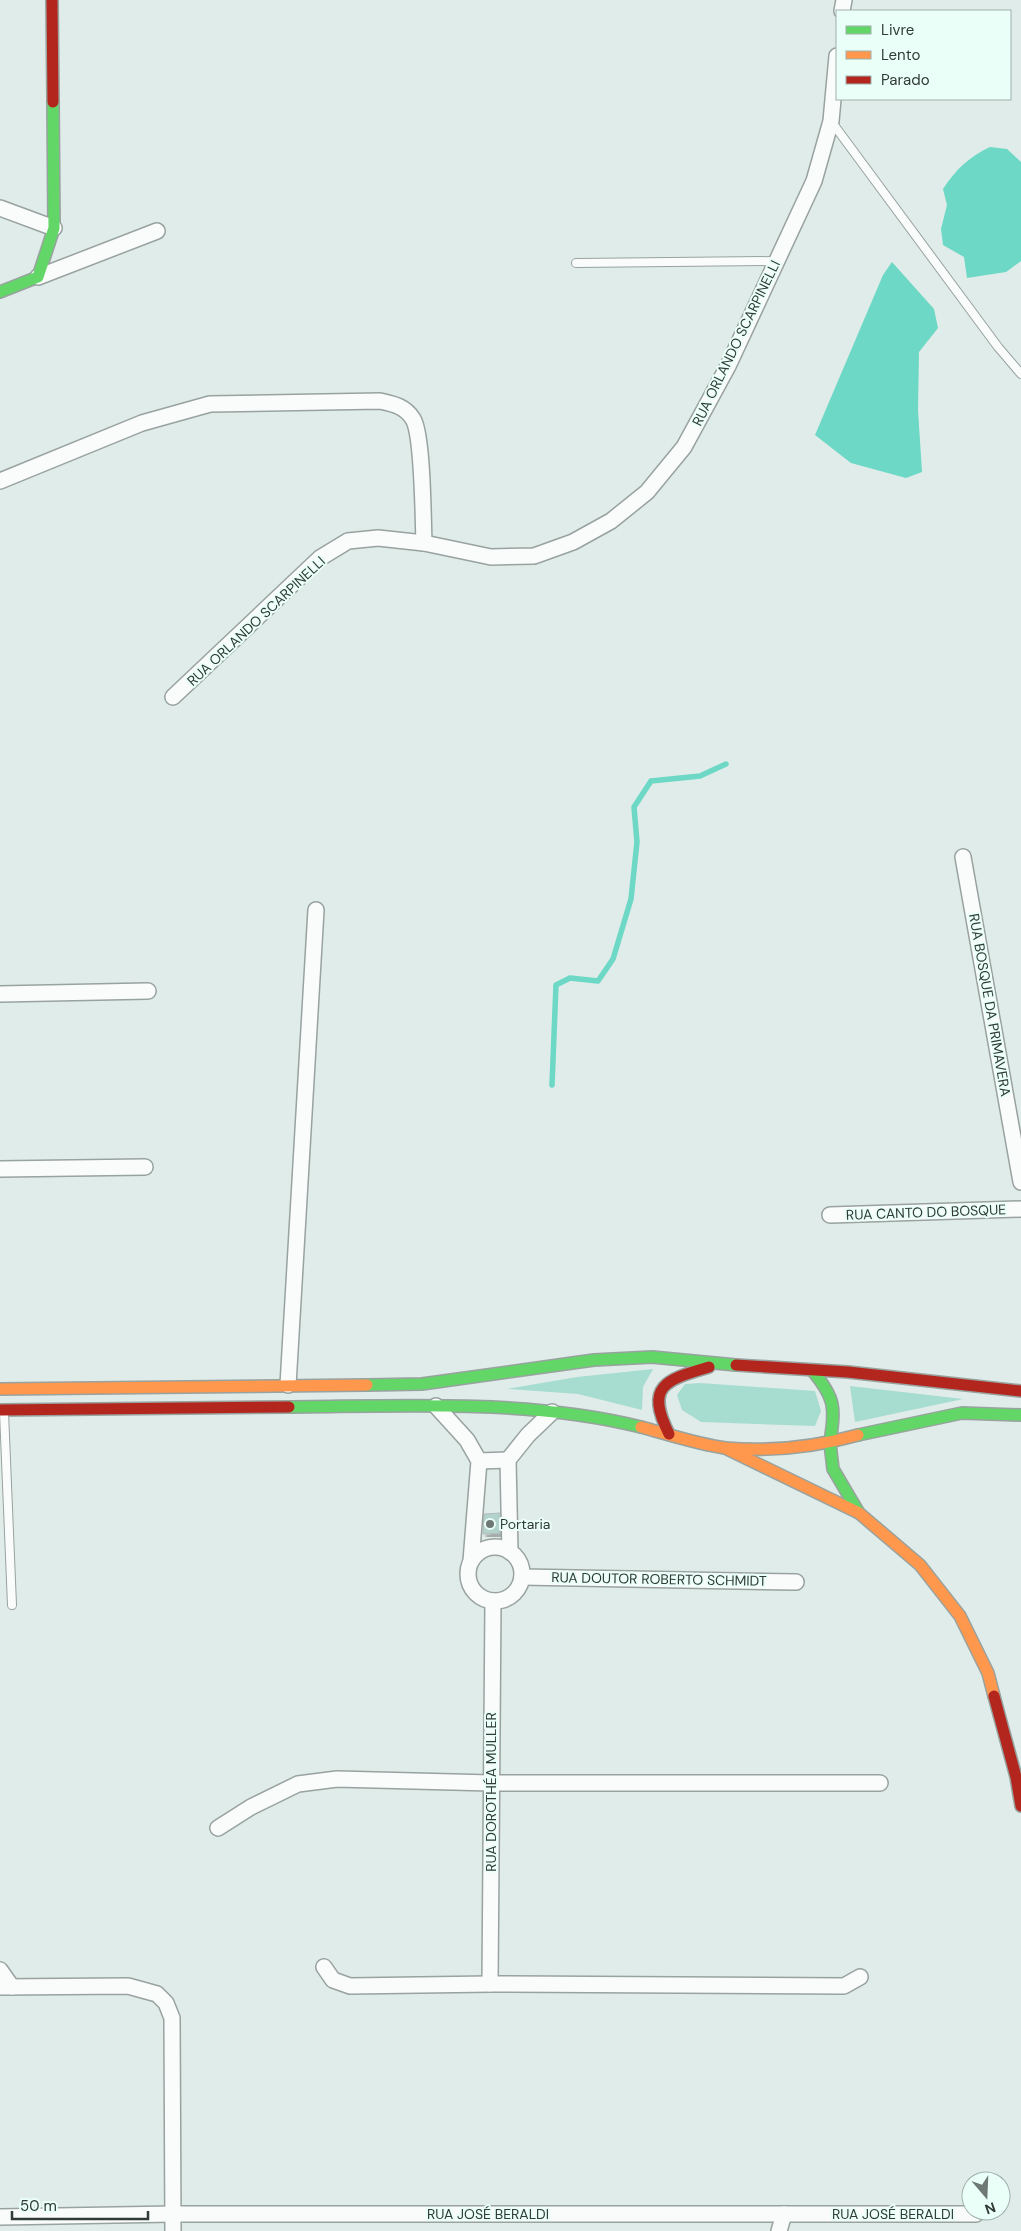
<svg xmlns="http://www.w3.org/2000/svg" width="1021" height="2231" font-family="'DM Sans',sans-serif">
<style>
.green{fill:#a7dcd0}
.water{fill:#6cd8c5}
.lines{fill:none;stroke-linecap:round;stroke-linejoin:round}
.stream{stroke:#6cd8c5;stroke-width:5.5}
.building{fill:#b2d3cc;stroke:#b3bdbb;filter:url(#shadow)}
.lane-casing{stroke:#98a29f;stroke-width:10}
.street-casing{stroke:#98a29f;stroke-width:18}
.fast-casing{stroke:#98a29f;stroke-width:14}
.slow-casing{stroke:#98a29f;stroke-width:14}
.jam-casing{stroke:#98a29f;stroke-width:14}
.lane{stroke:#fafcfc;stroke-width:8}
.street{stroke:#fafcfc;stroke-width:15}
.fast{stroke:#63d668;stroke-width:11}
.slow{stroke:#ff974d;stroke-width:11}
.jam{stroke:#b3261e;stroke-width:11}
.poi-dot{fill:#6e7875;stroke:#ebfff9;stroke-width:2}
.labels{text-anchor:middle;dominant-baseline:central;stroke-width:4;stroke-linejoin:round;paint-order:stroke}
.street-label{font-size:14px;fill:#303a37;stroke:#ebfff9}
.poi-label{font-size:14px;fill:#303a37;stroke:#ebfff9;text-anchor:start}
</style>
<defs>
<filter id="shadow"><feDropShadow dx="3" dy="5.5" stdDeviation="1" flood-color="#0004"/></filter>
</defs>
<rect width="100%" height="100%" fill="#e0ece9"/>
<g class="green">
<polygon points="653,1369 643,1387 642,1410 578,1394 507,1389 577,1377"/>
<polygon points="700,1383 815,1391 821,1411 815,1426 701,1422 682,1410 677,1395 685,1384"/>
<polygon points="850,1386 963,1399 855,1422"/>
</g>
<g class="water">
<path d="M990 147 1007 149 1021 162V261L1006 272 967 278 964 257 943 245 941 229 947 205 943 189C956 169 969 157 990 147Z"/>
<polygon points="892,262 934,309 938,328 919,352 918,410 922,472 906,478 851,463 815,435 883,275"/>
</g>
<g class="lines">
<polyline class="stream" points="552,1085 556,985 570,978 598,981 613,959 631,899 637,842 634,807 651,781 700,776 726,764"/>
</g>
<polygon class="building" points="500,1513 500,1533 483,1534 484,1514"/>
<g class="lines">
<g class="lane-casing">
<g id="lane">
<polyline points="831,121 998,347 1021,374"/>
<polyline points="576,263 776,261"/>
<polyline points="4,1412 12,1605"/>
</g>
</g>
<g class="street-casing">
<g id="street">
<polyline points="842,11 844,0"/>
<polyline points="0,208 54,228"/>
<polyline points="38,277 157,231"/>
<path d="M0 481 142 423 210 404 380 401C393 404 405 406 413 419 423 435 423 520 424 543"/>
<polyline points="173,697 320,558 348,541 378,538 424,543 491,557 534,556 573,542 611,521 647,492 684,447 728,366 814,181 831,121 837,56"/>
<polyline points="963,857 1021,1182"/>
<polyline points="0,994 148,991"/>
<polyline points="0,1169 145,1167"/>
<polyline points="830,1215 1021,1209"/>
<polyline points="288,1385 316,910"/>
<polyline points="436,1406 467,1440 479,1461 471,1561"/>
<polyline points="479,1461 508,1460"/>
<circle cx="495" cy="1574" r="27"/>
<polyline points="510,1552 508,1460 528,1435 552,1412"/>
<polyline points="522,1577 796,1582"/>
<polyline points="218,1828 251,1807 298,1784 337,1779 491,1783 880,1783"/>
<polyline points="324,1967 333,1980 350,1986 490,1984 844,1986 860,1977"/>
<polyline points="0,1970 12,1987"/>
<polyline points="490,1984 493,1601"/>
<polyline points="0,1987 128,1986 157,1994 166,2003 172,2018 173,2231"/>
<polyline points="0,2217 173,2214 976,2214"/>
<polyline points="779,2231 784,2214"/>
</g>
</g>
<g class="fast-casing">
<g id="fast">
<polyline points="0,292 38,277 54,228 53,102"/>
<path d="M812 1370C836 1399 835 1407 830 1443"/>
<polyline points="367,1385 422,1384 594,1360 652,1357 736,1365"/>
<path d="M289 1407C404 1406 529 1399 641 1427"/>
<polyline points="858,1435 962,1413 1021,1415"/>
<polyline points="830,1443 833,1469 859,1513"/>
</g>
</g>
<g class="slow-casing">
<g id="slow">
<polyline points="0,1389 367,1385"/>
<path d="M641 1427C667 1434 700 1445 726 1448 771 1452 815 1447 858 1435"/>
<polyline points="725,1448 859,1513 920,1565 960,1616 988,1673 994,1696"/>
</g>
</g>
<g class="jam-casing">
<g id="jam">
<polyline points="52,0 53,102"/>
<polyline points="736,1365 848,1372 1021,1391"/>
<polyline points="0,1410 289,1407"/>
<path d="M669 1434C645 1386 665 1380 709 1367"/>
<polyline points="994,1696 1016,1777 1021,1806"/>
</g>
</g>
<use href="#lane" class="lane"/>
<use href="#street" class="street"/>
<use href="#fast" class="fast"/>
<use href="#slow" class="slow"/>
<use href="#jam" class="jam"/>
</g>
<circle class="poi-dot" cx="490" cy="1524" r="5"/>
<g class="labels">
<g class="street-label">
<text transform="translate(736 343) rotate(-64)">RUA ORLANDO SCARPINELLI</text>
<text transform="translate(256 621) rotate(-43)">RUA ORLANDO SCARPINELLI</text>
<text transform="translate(990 1005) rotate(80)">RUA BOSQUE DA PRIMAVERA</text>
<text transform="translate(926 1212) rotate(-2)">RUA CANTO DO BOSQUE</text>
<text transform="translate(659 1579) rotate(1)">RUA DOUTOR ROBERTO SCHMIDT</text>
<text transform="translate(491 1792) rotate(-90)">RUA DOROTHÉA MULLER</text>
<text x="488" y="2214">RUA JOSÉ BERALDI</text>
<text x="893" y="2214">RUA JOSÉ BERALDI</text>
</g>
<g class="poi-label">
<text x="500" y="1524">Portaria</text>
</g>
</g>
<rect x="836" y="10" width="175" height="90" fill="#ebfff9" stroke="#a0b0ab"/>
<rect x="846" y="26" width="25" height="8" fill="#63d668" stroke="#a0b0ab"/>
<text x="881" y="35" font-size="15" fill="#303a37">Livre</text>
<rect x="846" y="51" width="25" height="8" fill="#ff974d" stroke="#a0b0ab"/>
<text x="881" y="60" font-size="15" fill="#303a37">Lento</text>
<rect x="846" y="76" width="25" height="8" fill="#b3261e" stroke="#a0b0ab"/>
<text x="881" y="85" font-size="15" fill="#303a37">Parado</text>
<g transform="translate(986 2196) rotate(161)"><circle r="24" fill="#ebfff9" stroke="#a0b0ab"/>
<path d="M0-4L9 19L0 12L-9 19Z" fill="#6e7875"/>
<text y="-8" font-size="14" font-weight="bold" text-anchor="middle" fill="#303a37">N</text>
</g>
<path d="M12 2211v8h136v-8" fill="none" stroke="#303a37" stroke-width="2.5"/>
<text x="20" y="2211" font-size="15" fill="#303a37" stroke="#ebfff9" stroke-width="4" paint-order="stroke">50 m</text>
</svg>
